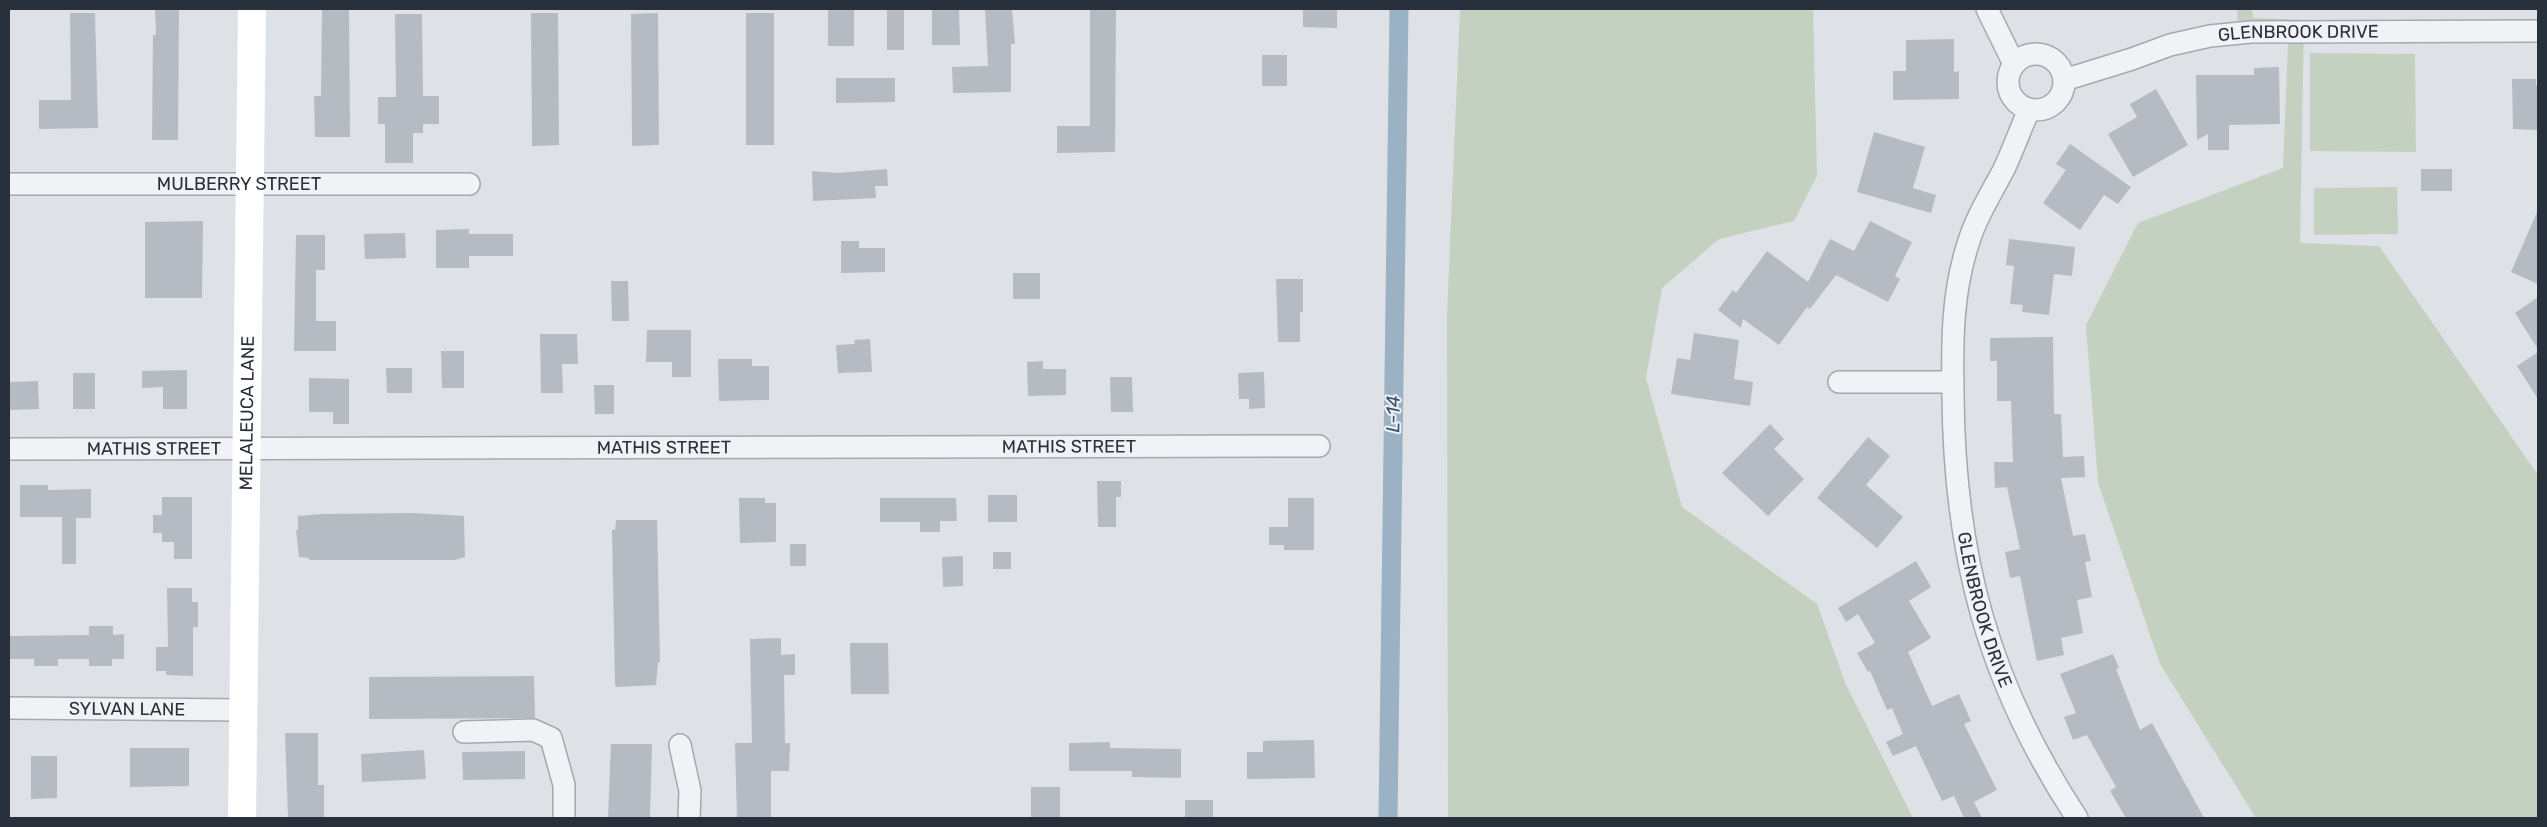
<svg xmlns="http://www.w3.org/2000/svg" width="2547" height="827" font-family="Rubik,sans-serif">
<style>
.green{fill:#c4d0c0}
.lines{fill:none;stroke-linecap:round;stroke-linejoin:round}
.canal{stroke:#9bb1c4;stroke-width:19}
.building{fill:#b6bbc3}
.street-casing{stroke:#a4a9b0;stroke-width:24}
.street{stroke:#f1f2f5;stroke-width:21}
.secondary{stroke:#fff;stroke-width:28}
.labels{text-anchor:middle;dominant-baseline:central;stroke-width:4;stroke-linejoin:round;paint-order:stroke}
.street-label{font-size:18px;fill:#28303c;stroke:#edf1f4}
.water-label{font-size:19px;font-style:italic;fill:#36506d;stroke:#edf1f4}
</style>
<rect width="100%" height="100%" fill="#dee2e7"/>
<g class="green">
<polygon points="1460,9 1813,9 1817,176 1794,221 1719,239 1662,288 1646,378 1682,507 1817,604 1846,685 1913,818 1448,818 1447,315"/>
<polygon points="2237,9 2252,9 2253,18 2304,20 2300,243 2379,246 2538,475 2538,818 2256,818 2160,664 2098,483 2086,325 2138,223 2283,168 2288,43 2238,41"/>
<polygon points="2310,53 2415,54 2416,152 2310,151"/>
<polygon points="2397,187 2398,234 2314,235 2314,188"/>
</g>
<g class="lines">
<polyline class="canal" points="1388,818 1399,9"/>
</g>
<g class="building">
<polygon points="155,9 179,9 178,140 152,140 153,35 156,35"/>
<polygon points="322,9 349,9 350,137 315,137 314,96 321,96"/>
<rect x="828" y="9" width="26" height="37"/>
<rect x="887" y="9" width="17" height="41"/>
<polygon points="932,9 959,9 960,45 932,45"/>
<polygon points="985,9 1012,9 1015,44 1011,44 1011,92 953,93 952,67 988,66"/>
<polygon points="1090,9 1116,9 1115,152 1057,153 1057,126 1090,126"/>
<polygon points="1303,9 1337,9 1337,28 1303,27"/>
<polygon points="70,13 95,13 98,128 39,129 39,100 71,100"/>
<polygon points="531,13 558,13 559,145 532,146"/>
<polygon points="658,13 659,145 632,146 631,14"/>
<rect x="746" y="13" width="28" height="132"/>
<polygon points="395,14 422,14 423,96 439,96 439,124 423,124 423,133 413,133 413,163 385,163 385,124 378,124 378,97 396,97"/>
<polygon points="1954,39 1954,72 1959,71 1959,99 1893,100 1893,71 1906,71 1906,40"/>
<rect x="1262" y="55" width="25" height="31"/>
<polygon points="2279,67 2280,124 2229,125 2229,150 2208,150 2208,134 2197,140 2196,75 2254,75 2254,68"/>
<polygon points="836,78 895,78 895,102 836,103"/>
<polygon points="2512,79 2536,79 2536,85 2538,85 2538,130 2513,129"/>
<polygon points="2156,89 2188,145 2133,177 2108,134 2137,117 2130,104"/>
<polygon points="1874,132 1925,147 1913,188 1936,195 1931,213 1857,192"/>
<polygon points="2070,144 2131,187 2118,204 2104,195 2080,230 2043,203 2066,170 2056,164"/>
<polygon points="887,169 888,186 875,186 876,198 813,201 812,171 837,173"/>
<rect x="2421" y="169" width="31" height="22"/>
<polygon points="2538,210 2538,284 2511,272"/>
<polygon points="203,221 202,298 145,298 145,222"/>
<polygon points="1870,221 1912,242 1895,276 1900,279 1888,302 1836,275 1810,309 1807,307 1779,345 1743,319 1741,328 1718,310 1733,290 1736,293 1767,251 1808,282 1830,239 1854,251"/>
<polygon points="469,229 469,234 513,234 513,256 469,256 469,268 436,268 436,230"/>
<polygon points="405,233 406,258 365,259 364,234"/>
<polygon points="296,235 325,235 325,270 316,270 316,321 336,321 336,351 294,351"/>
<polygon points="2009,239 2075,247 2072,276 2054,274 2049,315 2022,312 2023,305 2010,304 2014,266 2006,265"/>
<polygon points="841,241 859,241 859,248 885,248 885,272 841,273"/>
<rect x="1013" y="273" width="27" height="26"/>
<polygon points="1276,279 1303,279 1303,312 1300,312 1300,342 1278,342"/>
<polygon points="611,281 628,281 629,321 612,321"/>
<polygon points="2538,297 2538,349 2515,313"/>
<polygon points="647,330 691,330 691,377 672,377 672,362 646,362"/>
<polygon points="1694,333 1739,340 1734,379 1753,382 1750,406 1671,394 1677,358 1690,360"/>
<polygon points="540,334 577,334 578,364 562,364 563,393 541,393"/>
<polygon points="2053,337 2054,414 2061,414 2063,457 2084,456 2085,477 2061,478 2073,536 2085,534 2091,561 2085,562 2092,597 2077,600 2083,633 2061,638 2064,655 2037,661 2020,576 2010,578 2005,552 2020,549 2007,487 1995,488 1994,462 2013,462 2011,401 1997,401 1997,361 1990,361 1990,338"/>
<polygon points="870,339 872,372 838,373 836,345 855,344 854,340"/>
<polygon points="441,351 464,351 464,388 442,388"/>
<polygon points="2538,352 2538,399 2517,366"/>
<polygon points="718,359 752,359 752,366 769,366 769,400 719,401"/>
<polygon points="1043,361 1043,369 1066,369 1066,395 1028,396 1027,362"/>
<polygon points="386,368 412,368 412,393 387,393"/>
<polygon points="187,370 187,409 163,409 163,387 142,388 142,371"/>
<polygon points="1264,372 1265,408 1249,409 1249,399 1239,399 1238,373"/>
<rect x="73" y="373" width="22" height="36"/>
<polygon points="1110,377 1132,377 1133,412 1111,412"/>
<polygon points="309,378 349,379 349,424 333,424 333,412 309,412"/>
<polygon points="38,381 39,409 9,410 9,382"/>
<polygon points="594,385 614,385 614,414 595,414"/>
<polygon points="1770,424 1784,439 1774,449 1804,479 1768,516 1722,473"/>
<polygon points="1868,437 1890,456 1866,485 1903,517 1877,548 1817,498"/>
<polygon points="1097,481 1121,481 1121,497 1116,497 1116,527 1098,527"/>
<polygon points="20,485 48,485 48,490 91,489 91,518 76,518 76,564 62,564 62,517 20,517"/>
<rect x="988" y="495" width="29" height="27"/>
<polygon points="162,497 192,497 192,559 174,559 174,542 162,542 162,533 153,533 153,515 162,515"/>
<polygon points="739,498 765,498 765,503 776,503 776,542 740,543"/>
<polygon points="880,498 956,498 957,521 940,521 940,532 920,532 920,522 880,522"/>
<polygon points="1288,498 1314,498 1314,550 1284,550 1284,545 1269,545 1269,527 1288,527"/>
<polygon points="414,513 464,516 465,557 455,560 309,560 309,558 299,557 296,530 298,530 298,516 322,514"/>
<polygon points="616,520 657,520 660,662 658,662 656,685 616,687 615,684 612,530 615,530"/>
<rect x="790" y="544" width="16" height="22"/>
<rect x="993" y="552" width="18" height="17"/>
<polygon points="963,556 963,586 943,587 942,557"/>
<polygon points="1916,561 1931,587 1909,601 1931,638 1908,652 1932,706 1959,694 1971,721 1964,724 1997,790 1974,802 1982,818 1964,818 1954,796 1942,801 1916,746 1893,756 1886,742 1903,734 1892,708 1887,710 1870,671 1868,672 1857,653 1875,643 1858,614 1846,622 1838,608"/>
<polygon points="167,588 192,588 192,602 198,602 198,627 193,627 193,676 166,675 166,671 156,671 156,647 168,647"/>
<polygon points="89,626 113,626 113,635 124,634 124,659 112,659 112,666 89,666 89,659 58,659 58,666 34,666 34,659 9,659 9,636 89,635"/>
<polygon points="781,638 781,655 795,654 795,675 784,675 785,743 790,743 789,771 771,771 771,818 737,818 735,743 752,743 750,639"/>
<polygon points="850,643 888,643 889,694 851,694"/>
<polygon points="2113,654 2119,668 2116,669 2140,730 2152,723 2204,818 2126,818 2110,791 2116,787 2087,735 2073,740 2064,717 2076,713 2060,674"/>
<polygon points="534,676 535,718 369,719 369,677"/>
<polygon points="285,733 318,733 318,785 324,785 324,818 288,818"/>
<polygon points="1314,740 1315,778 1247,779 1247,752 1263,752 1263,741"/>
<polygon points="1110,742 1110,748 1181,749 1181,778 1132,777 1132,771 1069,771 1069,743"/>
<polygon points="611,744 652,744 650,818 608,818"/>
<polygon points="130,748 189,748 189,786 130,787"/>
<polygon points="424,750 426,779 362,782 361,754"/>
<polygon points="525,751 525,779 463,780 462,752"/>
<polygon points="31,756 57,756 57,798 31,799"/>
<rect x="1031" y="787" width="29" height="31"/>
<rect x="1185" y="800" width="28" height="18"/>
</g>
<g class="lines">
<g class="street-casing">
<g id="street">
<polyline points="1987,9 2014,64"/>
<circle cx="2036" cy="82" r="28"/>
<path id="s1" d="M2064 80 2132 59 2170 45 2210 36 2251 32 2538 31"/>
<path id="s2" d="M2029 110C2020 130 2013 150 2004 169 1991 194 1976 217 1968 244 1952 293 1952 343 1953 394 1954 555 1988 683 2077 818"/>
<path id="s3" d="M9 184H469"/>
<polyline points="1839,382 1953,382"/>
<path id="s4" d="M9 449 1319 446"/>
<path id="s5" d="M9 708 244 710"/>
<polyline points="464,732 533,730 551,738 564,785 564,818"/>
<polyline points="680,745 690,791 689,818"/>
</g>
</g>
<use href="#street" class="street"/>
<path class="secondary" id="s6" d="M242 818 252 9"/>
</g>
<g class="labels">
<g class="street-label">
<text stroke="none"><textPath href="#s1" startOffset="241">GLENBROOK DRIVE</textPath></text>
<text stroke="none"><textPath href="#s3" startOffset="230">MULBERRY STREET</textPath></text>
<text stroke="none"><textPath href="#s6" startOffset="405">MELALEUCA LANE</textPath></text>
<text stroke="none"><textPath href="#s4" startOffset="1060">MATHIS STREET</textPath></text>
<text stroke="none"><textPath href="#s4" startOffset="655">MATHIS STREET</textPath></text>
<text stroke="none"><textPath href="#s4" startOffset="145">MATHIS STREET</textPath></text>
<text stroke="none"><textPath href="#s2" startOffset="518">GLENBROOK DRIVE</textPath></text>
<text stroke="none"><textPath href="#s5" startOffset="118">SYLVAN LANE</textPath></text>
</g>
<g class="water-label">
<text transform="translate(1393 414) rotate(-89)">L-14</text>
</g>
</g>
<rect width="2547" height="827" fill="none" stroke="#28303c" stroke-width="20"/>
</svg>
